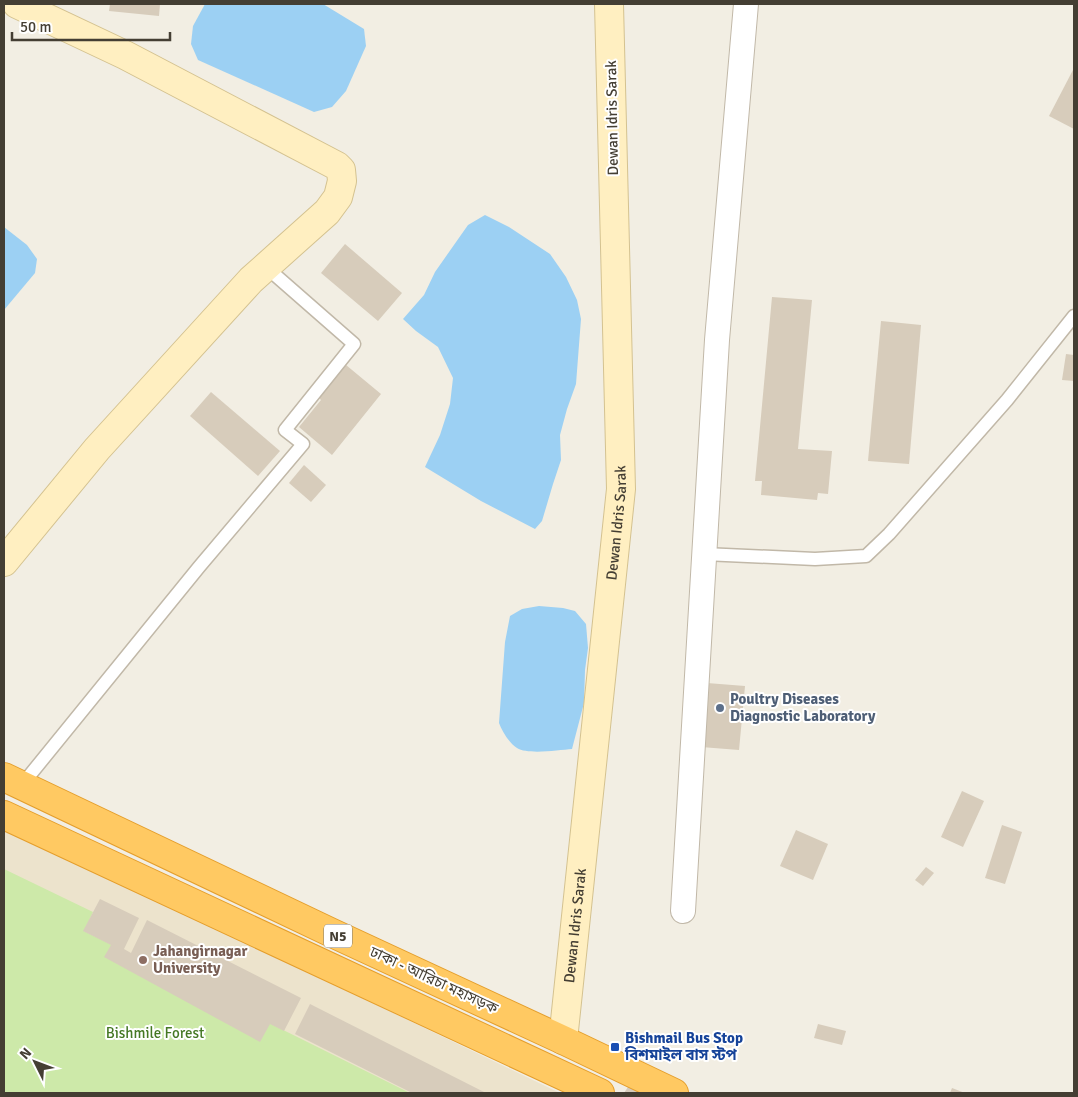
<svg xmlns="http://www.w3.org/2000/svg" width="1078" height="1097" font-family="Signika,'Noto Sans Bengali',sans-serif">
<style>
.education{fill:#ece3cc}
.green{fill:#cde9a9}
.water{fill:#9cd0f3}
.building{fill:#d7ccbb}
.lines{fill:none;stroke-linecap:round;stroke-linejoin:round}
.lane-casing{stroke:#c1b8a8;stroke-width:15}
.street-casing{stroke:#c1b8a8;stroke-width:26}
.secondary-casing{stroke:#d4c290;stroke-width:30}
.highway-casing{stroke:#e49e2c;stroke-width:30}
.lane{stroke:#fff;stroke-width:12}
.street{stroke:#fff;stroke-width:24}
.secondary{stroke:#ffefc1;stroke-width:28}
.highway{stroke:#ffc962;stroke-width:28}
.service-dot{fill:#5c6f8a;stroke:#fff;stroke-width:2}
.education-dot{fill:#8d6e63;stroke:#fff;stroke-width:2}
.transit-dot{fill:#1a4fb4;stroke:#fff;stroke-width:2}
.labels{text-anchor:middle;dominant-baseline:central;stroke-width:4;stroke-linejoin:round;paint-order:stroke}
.shield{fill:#fff;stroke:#7c7870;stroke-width:1}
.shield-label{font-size:14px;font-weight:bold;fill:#443e33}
.street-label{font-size:15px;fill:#443e33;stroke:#fff}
.service-label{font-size:15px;font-weight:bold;fill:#4e5e75;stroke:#fff;text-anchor:start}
.education-label{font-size:15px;font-weight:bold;fill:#785e54;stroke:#fff;text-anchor:start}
.park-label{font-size:15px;fill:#457824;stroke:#fff}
.transit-label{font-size:15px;font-weight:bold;fill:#164399;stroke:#fff;text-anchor:start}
</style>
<rect width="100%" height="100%" fill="#f2eee3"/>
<polygon class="education" points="4,826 560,1093 4,1093"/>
<polygon class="green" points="4,869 93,912 84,931 410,1093 4,1093"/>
<g class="water">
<polygon points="205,4 323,4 364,29 366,46 346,91 332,107 314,112 198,60 191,44 193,26"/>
<polygon points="485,215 509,227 550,254 566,277 577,300 581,319 576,384 567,409 560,435 561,460 553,484 542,521 535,529 481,501 425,467 440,435 450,404 453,378 438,347 416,331 403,319 424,295 435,272 468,225"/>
<polygon points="4,227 27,245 37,259 35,273 4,310"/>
<path d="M539 606 563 608 575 611 586 624 588 648 585 670 584 703 572 749C559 750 528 755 517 748 509 743 502 731 499 723L505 642 510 616 522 609Z"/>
</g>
<g class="building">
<polygon points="110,4 160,4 159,16 109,11"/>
<polygon points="1074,68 1074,129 1049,116"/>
<polygon points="345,244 402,293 378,321 321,273"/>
<polygon points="772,297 812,300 798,449 832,451 828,494 818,493 817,500 761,495 762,481 755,481"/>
<polygon points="881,321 921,325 909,464 868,461"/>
<polygon points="1066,354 1074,355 1074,381 1062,380"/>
<polygon points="346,365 381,394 332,455 299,427 321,400 319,398"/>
<polygon points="211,392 280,451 258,476 190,416"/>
<polygon points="304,465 326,485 311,502 289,483"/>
<polygon points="707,683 745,686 739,750 701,747"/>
<polygon points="962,791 984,801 963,847 941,837"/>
<polygon points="1002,825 1022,832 1005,884 985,878"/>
<polygon points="796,830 828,844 813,880 780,866"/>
<polygon points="926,867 934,873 923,886 915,880"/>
<polygon points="100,899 139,918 124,949 131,953 147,920 301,998 284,1031 270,1024 260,1042 104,957 111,945 83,931"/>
<polygon points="310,1004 486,1093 412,1093 295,1034"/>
<polygon points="818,1024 846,1031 842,1045 814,1038"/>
<polygon points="634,1078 663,1093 624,1093"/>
<polygon points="952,1088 965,1093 950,1093"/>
</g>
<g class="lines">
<g class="lane-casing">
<g id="lane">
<polyline points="704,554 815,559 866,556 889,534 1007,400 1074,316"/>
<polyline points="21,786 199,567 303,444 285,430 354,344 266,267"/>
</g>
</g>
<g class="street-casing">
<polyline id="street" points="683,911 717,340 746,4"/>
</g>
<g class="secondary-casing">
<g id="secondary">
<polyline points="4,562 97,449 251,280 327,212 338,197 342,181 341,170 337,166 125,55 17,4"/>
<path id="s1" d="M563 1040 621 489 609 4"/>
</g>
</g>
<g class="highway-casing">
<g id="highway">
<polyline points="4,777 330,932 563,1040 674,1093"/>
<polyline points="4,815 600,1093"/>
</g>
</g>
<use href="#lane" class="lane"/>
<use href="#street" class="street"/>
<use href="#secondary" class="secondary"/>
<use href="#highway" class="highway"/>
</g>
<circle class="service-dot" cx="720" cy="708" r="5"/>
<circle class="education-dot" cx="143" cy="960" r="5"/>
<rect class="transit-dot" x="610" y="1042" width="10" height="10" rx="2.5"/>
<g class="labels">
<rect class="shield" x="324" y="924.5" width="28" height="23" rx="4"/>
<g class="shield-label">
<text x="338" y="936">N5</text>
</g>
<g class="street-label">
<text transform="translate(612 118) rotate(-91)">Dewan Idris Sarak</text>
<text stroke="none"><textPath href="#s1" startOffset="520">Dewan Idris Sarak</textPath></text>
<text stroke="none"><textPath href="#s1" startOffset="115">Dewan Idris Sarak</textPath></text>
<text transform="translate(434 980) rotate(25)">ঢাকা - আরিচা মহাসড়ক</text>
</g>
<g class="service-label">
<text x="730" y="699">Poultry Diseases<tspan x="730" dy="17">Diagnostic Laboratory</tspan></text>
</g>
<g class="education-label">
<text x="153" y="951">Jahangirnagar<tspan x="153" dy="17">University</tspan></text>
</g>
<g class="park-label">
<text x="155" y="1033">Bishmile Forest</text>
</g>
<g class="transit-label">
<text x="625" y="1038">Bishmail Bus Stop<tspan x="625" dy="17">বিশমাইল বাস স্টপ</tspan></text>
</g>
</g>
<rect width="1078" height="1097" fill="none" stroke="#443e33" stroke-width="10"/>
<g transform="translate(35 1062) rotate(312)" stroke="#ffffff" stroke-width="4" paint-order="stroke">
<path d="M0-4L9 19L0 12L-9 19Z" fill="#443e33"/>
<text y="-8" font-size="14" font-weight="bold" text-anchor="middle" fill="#443e33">N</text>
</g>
<path d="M12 32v8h158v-8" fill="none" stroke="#443e33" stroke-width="2.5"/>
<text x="20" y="32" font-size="15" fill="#443e33" stroke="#ffffff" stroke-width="4" paint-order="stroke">50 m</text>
</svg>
